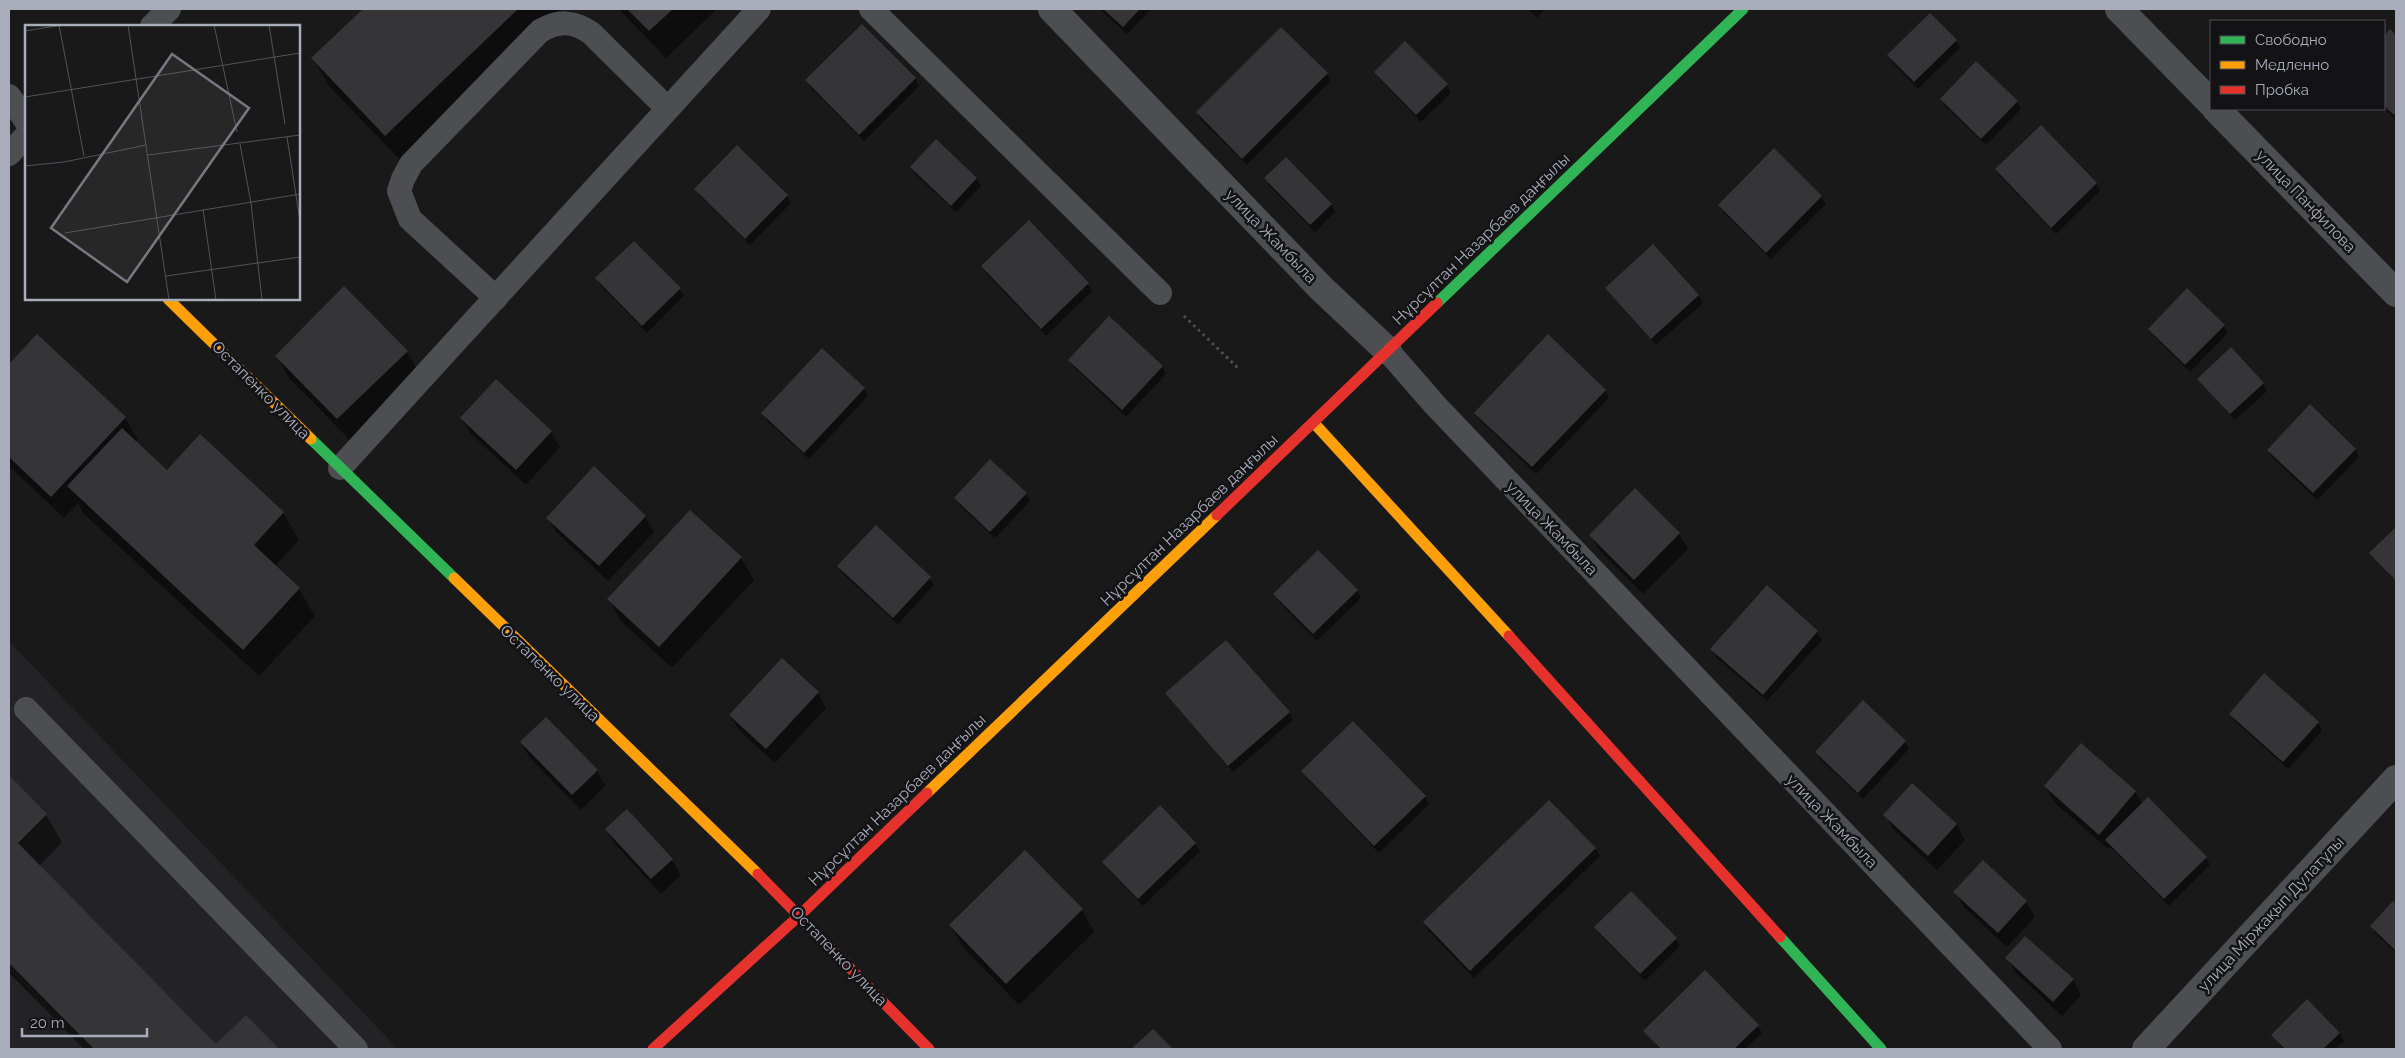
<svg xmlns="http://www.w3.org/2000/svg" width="2405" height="1058" font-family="Raleway,sans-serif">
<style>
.built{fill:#232325}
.shadow{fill:#0007}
.building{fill:#353537}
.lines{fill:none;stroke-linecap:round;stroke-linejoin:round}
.path{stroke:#4f4f54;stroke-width:3;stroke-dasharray:2.5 4;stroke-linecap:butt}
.lane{stroke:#4d4e52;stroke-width:24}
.street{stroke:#4d4e52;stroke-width:28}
.fast{stroke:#30b455;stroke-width:11}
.slow{stroke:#ff9f0a;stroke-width:11}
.jam{stroke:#e5322d;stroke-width:11}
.labels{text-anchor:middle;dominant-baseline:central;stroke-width:5;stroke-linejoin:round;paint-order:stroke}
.street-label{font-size:16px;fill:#a9adbb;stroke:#131315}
.inset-road{fill:none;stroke:#53545a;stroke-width:1}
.view{fill:#777982;fill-opacity:0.15;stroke:#777982;stroke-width:2.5}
.inset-edge{fill:none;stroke:#a9adbb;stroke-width:2.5}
</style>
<rect width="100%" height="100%" fill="#191919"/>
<polygon class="built" points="9,641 398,1049 9,1049"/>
<g class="shadow">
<polygon points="364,9 562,9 402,162 329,86 313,58"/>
<polygon points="619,9 717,9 666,58"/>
<polygon points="1100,9 1151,9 1127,34"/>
<polygon points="1528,9 1546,9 1537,18"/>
<polygon points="2390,31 2396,37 2396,120 2384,108 2384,37"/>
<polygon points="1956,41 1960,48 1918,89 1893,63 1889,55"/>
<polygon points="1405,42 1447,85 1451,93 1421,122 1380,79 1375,72"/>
<polygon points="1327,74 1331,81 1247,165 1201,120 1197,112"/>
<polygon points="915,79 919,86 864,141 811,88 807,81"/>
<polygon points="1941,99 2017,102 2021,109 1986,145 1945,106"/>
<polygon points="911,167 976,178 981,186 956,212 916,175"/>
<polygon points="1996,169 2096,184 2100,191 2056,234 2001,177"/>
<polygon points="1266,179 1331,204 1335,212 1315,232 1270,186"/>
<polygon points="696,189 787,196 791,203 750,245 700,196"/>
<polygon points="1821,197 1826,204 1771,259 1724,213 1719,205"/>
<polygon points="982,266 1088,284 1092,291 1046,336 986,273"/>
<polygon points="597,279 680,289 684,296 647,333 601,286"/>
<polygon points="344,288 407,352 420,374 350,440 289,378 277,356"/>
<polygon points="1607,288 1698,295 1703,303 1656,345"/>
<polygon points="2224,326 2228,333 2190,372 2154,336 2150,329"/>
<polygon points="37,335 125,418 138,440 135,442 167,472 283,513 299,540 275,566 299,589 315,616 259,676 84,514 78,503 64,518 9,466 9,366"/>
<polygon points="1069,360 1162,367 1166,374 1126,417 1074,367"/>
<polygon points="2199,379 2263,383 2267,391 2235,420"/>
<polygon points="496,380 551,432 560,447 526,485 470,433 461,418"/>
<polygon points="864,388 868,396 809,459 767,421 763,413"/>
<polygon points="1605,390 1609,398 1536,474 1480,420 1475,413"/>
<polygon points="2355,449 2359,457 2317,500 2272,457 2268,450"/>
<polygon points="1026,493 1030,501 995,538 960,506 955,498"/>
<polygon points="690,511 741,558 754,580 672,668 621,621 609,599"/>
<polygon points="645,516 654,532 608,581 557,533 548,518"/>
<polygon points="2396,529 2396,582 2371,553"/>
<polygon points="1679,534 1688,549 1643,594 1599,550 1591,535"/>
<polygon points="839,567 930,578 934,585 898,624 843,574"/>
<polygon points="1767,587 1817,632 1822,640 1767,701 1716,657 1712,649"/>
<polygon points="1357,591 1361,598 1317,641 1279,602 1275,594"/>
<polygon points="818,693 826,708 775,763 739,730 730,715"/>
<polygon points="1166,693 1289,713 1293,720 1233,772"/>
<polygon points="2230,714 2318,723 2322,731 2288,769 2235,721"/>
<polygon points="521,742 597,771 605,786 581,810 530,758"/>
<polygon points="1905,742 1909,749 1863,799 1821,760 1816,752"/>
<polygon points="1303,771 1425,797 1429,804 1379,853 1307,778"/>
<polygon points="9,776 46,815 62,842 39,866 216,1046 246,1017 277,1049 84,1049 9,973"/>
<polygon points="2045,786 2135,792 2143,804 2206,857 2210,865 2169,906 2110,847 2108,849 2054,802"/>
<polygon points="1160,807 1195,844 1200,851 1143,906 1108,869 1103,862"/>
<polygon points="627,810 672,860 681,875 661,894 615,844 606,829"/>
<polygon points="1885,815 1956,824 1965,840 1937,870 1894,830"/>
<polygon points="1595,848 1600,856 1474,978 1428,930 1424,922"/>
<polygon points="1955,892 2026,902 2035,917 2007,947 1964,907"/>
<polygon points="2393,903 2396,906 2396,953 2376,934 2372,926"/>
<polygon points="1082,910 1094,932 1019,1005 963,947 950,925"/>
<polygon points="1596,927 1676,939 1680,946 1645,981 1600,934"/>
<polygon points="2007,958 2073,980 2081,995 2062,1016 2016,973"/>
<polygon points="1758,1026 1762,1033 1745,1049 1660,1049 1645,1031"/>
<polygon points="2339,1033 2344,1041 2335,1049 2283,1049 2272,1035"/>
</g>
<g class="building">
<polygon points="363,9 518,9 385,136 311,58"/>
<polygon points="627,9 673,9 649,31"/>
<polygon points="1103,9 1140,9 1123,27"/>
<polygon points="1930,13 1957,40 1914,82 1887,55"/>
<polygon points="862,24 916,78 859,135 805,80"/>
<polygon points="1281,27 1328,73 1242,159 1196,112"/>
<polygon points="2390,29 2396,36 2396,113 2394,115 2384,106 2384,36"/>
<polygon points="1405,41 1448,84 1416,115 1374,72"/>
<polygon points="1976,61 2018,101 1981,139 1940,99"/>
<polygon points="2041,125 2097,183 2051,228 1995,169"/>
<polygon points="936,139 977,178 951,206 910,167"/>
<polygon points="737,145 788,195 745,239 694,189"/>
<polygon points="1774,148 1822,196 1766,253 1718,205"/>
<polygon points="1286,157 1332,204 1310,225 1264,178"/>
<polygon points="1029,220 1089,283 1041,329 981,266"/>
<polygon points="634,241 681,288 642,326 595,278"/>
<polygon points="1653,244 1699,295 1651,339 1605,288"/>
<polygon points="344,286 408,351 337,419 275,356"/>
<polygon points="2187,288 2225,325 2185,365 2148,329"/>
<polygon points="1109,316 1163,366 1122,410 1068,360"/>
<polygon points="37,334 126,417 51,497 9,457 9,364"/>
<polygon points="1548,334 1606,390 1532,467 1474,413"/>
<polygon points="2231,347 2264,383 2230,414 2197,379"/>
<polygon points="822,348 865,388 804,453 761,413"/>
<polygon points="496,379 552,431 516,470 460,418"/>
<polygon points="2310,404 2356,449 2313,493 2267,450"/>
<polygon points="122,428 167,470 200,434 284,512 254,545 300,588 243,650 67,486"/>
<polygon points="990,459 1027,493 990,532 954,498"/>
<polygon points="594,466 646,516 599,566 546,518"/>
<polygon points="1635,488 1680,533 1634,580 1589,535"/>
<polygon points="690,510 742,557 659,647 607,599"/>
<polygon points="876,525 931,577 893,618 837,566"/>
<polygon points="2396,527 2396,581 2369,553"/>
<polygon points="1318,550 1358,590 1313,634 1273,594"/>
<polygon points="1767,585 1818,631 1763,695 1710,649"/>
<polygon points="1226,640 1290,712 1228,766 1165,693"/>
<polygon points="782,658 819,692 766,749 729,715"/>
<polygon points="2264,673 2319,722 2283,762 2229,714"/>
<polygon points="1863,700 1906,741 1858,793 1815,752"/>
<polygon points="546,717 598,770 572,795 520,742"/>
<polygon points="1353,721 1426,796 1374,846 1301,771"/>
<polygon points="2081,743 2136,791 2099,835 2044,786"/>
<polygon points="9,775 47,814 18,843 216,1044 246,1015 279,1049 94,1049 9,963"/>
<polygon points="1912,783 1957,824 1928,856 1883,815"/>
<polygon points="2148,797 2207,857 2164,899 2105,840"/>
<polygon points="1549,800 1596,848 1470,971 1423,922"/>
<polygon points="1160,805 1196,843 1138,899 1102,862"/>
<polygon points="627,809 673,859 651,879 605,829"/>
<polygon points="1025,850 1083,909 1006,984 949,925"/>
<polygon points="1983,860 2027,901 1998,933 1953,892"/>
<polygon points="1631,891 1677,938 1640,974 1594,927"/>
<polygon points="2393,901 2396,904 2396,951 2370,926"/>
<polygon points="2025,936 2074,979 2053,1002 2005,958"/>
<polygon points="1705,970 1759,1025 1734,1049 1661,1049 1643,1031"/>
<polygon points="2307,999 2340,1033 2323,1049 2285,1049 2271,1035"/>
<polygon points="1153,1029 1173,1049 1131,1049"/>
</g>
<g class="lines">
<polyline class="path" points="1184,316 1238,368"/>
<g class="lane">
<polyline points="871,9 1160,293"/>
<polyline points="152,26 169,9"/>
<polyline points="9,96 26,121"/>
<polyline points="9,154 26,136"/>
<path d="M496 298 410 219 399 191 403 179 411 164 540 31C559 20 573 21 591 33L667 108"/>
<polyline points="1388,351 1435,405 2050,1049"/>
<polyline points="340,468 759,9"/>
<polyline points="26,709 356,1049"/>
</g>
<g class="street">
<polyline points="1052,9 1322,289 1388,351"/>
<polyline points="2119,9 2211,103"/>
<polyline points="2216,109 2396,293"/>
<polyline points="2146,1049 2396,779"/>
</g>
<g class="fast">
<polyline points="1437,303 1743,9"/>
<polyline points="311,439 454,578"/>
<polyline points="1780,937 1881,1049"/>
</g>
<g class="slow">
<polyline points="168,299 311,439"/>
<polyline points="1314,423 1509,636"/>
<polyline points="454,578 758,874"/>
<polyline points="927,793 1217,515"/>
</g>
<g class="jam">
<polyline points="1217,515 1437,303"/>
<polyline points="1509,636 1780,937"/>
<polyline points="758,874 929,1049"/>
<polyline points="653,1049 800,915 927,793"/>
</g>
</g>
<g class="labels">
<g class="street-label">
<text transform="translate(2306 201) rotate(46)">улица Панфилова</text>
<text transform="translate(1271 236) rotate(46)">улица Жамбыла</text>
<text transform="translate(1481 239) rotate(-44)">Нұрсұлтан Назарбаев даңғылы</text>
<text transform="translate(261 390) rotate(45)">Остапенко улица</text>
<text transform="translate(1189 520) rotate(-44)">Нұрсұлтан Назарбаев даңғылы</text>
<text transform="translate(1552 528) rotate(46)">улица Жамбыла</text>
<text transform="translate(550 673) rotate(44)">Остапенко улица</text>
<text transform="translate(897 800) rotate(-44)">Нұрсұлтан Назарбаев даңғылы</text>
<text transform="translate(1832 821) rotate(46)">улица Жамбыла</text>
<text transform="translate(2271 914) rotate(-47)">улица Міржақып Дулатұлы</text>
<text transform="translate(839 956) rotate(46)">Остапенко улица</text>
</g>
</g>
<g transform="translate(25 25)">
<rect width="275" height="275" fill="#191919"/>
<path class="inset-road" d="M34 0 59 131M103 0 144 275M189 0 212 107M244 0 260 99M0 6 37 0M0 72 275 28M262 112 275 196M215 119 226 178 237 275M123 130 275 110M0 141 39 137 121 120M178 184 191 275M40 208 275 169M141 251 275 232"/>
<path class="view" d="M147 29 224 83 102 257 26 203Z"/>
<rect width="275" height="275" class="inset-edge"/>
</g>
<rect width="2405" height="1058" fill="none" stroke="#a9adbb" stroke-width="20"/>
<rect x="2210" y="20" width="175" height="90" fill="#131315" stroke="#4f5157"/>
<rect x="2220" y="36" width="25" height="8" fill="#30b455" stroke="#4f5157"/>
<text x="2255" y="45" font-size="15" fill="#a9adbb">Свободно</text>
<rect x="2220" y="61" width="25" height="8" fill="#ff9f0a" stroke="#4f5157"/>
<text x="2255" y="70" font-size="15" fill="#a9adbb">Медленно</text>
<rect x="2220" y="86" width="25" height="8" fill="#e5322d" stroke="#4f5157"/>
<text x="2255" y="95" font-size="15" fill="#a9adbb">Пробка</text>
<path d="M22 1028v8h125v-8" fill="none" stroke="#a9adbb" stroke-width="2.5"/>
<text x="30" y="1028" font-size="15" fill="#a9adbb" stroke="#131315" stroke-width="4" paint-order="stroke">20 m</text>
</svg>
